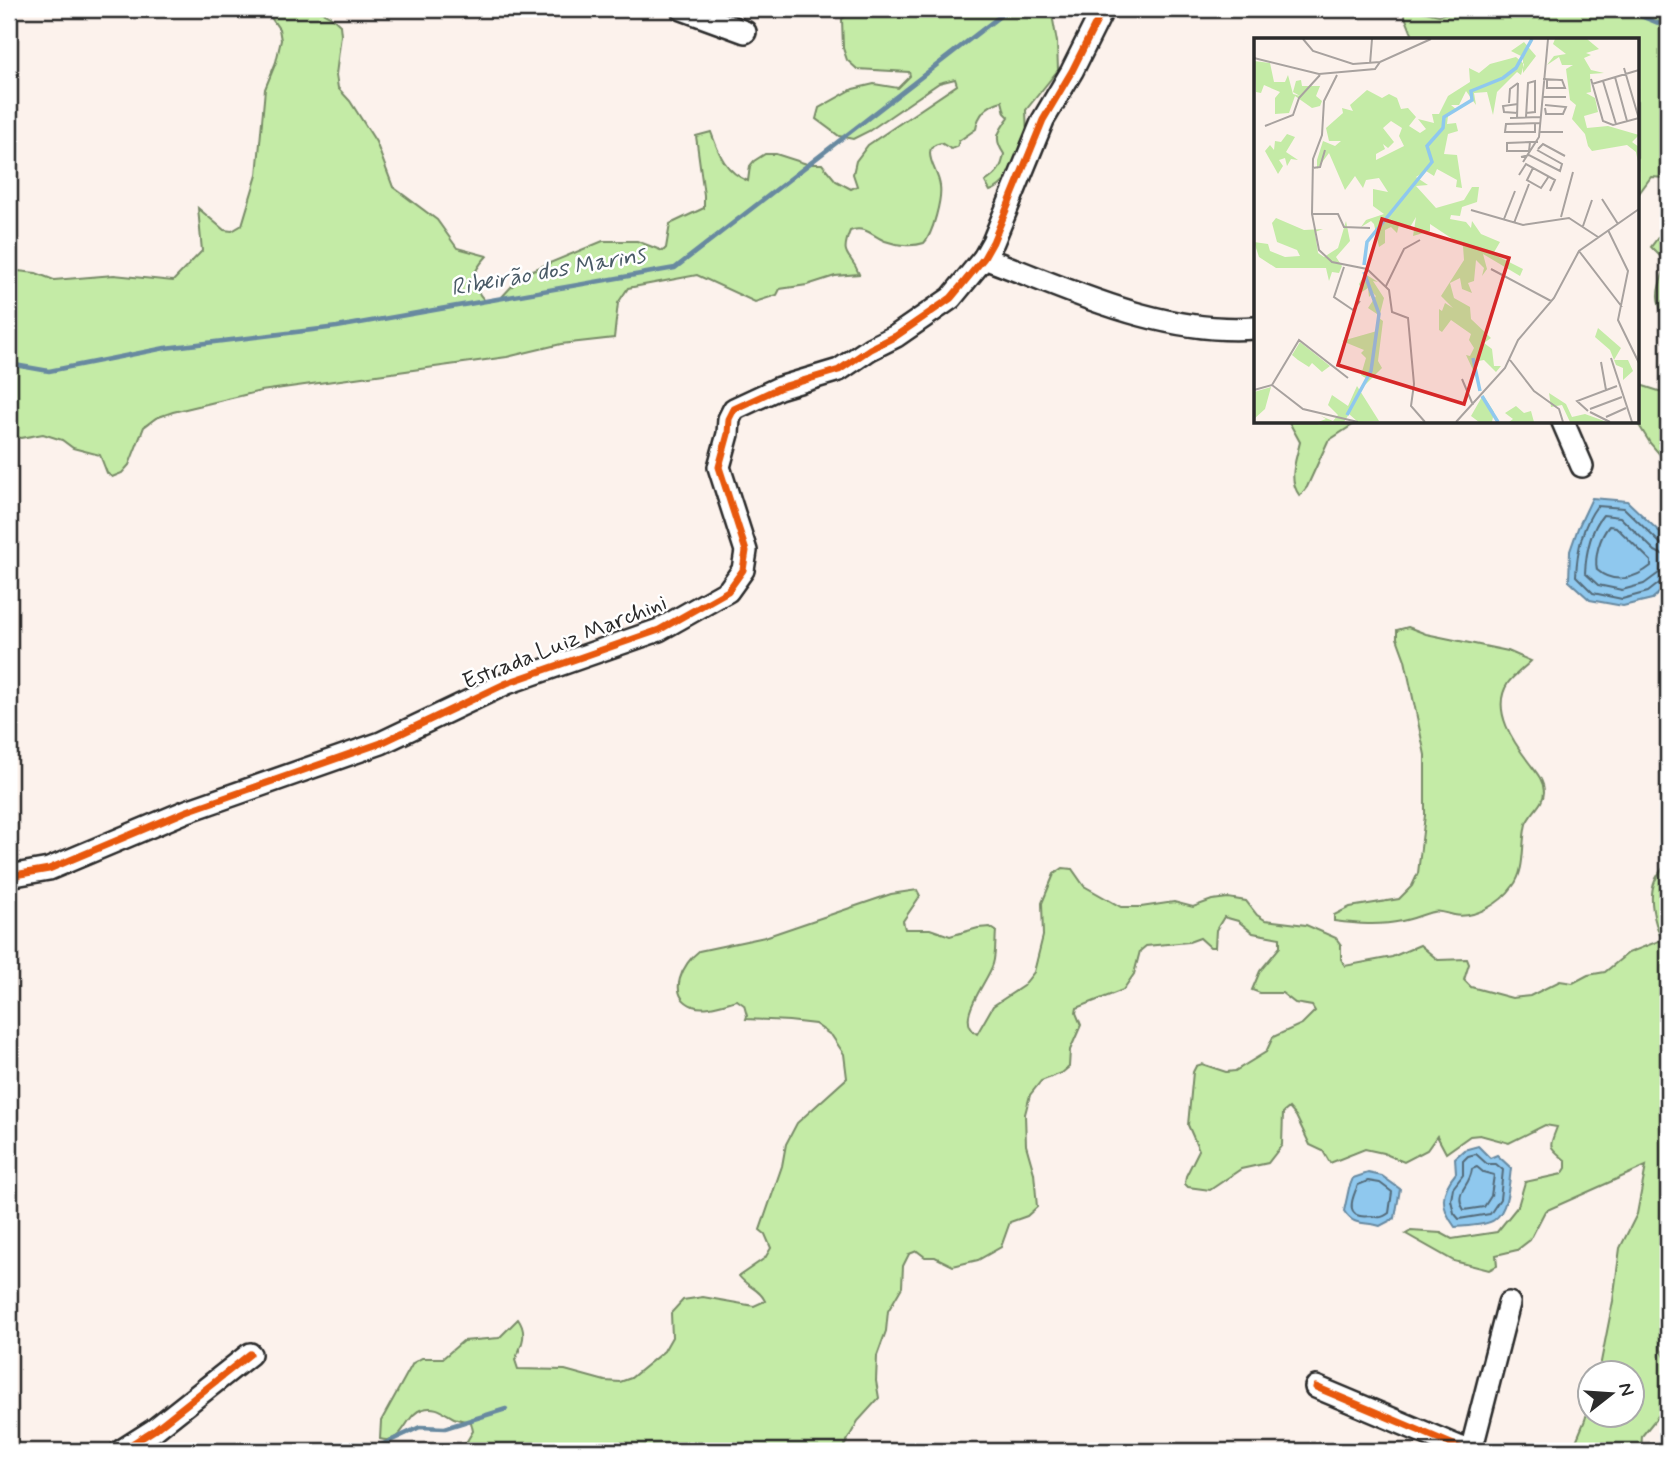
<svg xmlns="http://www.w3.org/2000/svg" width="1677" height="1460" font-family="Mynerve,sans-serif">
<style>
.green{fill:#c4eba6;stroke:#788b68;stroke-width:2}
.water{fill:#8fc8ee;stroke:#6789a0;stroke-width:2}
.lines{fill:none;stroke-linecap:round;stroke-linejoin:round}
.shore{stroke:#536a79;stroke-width:2}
.stream{stroke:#6789a0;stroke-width:4.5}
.minor-casing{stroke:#2b2b2b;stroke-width:26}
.minor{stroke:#fff;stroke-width:21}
.cycleway-casing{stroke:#fff;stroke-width:11}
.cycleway{stroke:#e8590c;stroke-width:7}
.labels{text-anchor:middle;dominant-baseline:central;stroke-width:5;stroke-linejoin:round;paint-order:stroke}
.street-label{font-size:23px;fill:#2b2b2b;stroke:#fff}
.water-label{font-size:24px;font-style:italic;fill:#495a66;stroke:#fff}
.inset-river{fill:none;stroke:#8fc8ee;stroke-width:3.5}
.inset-road{fill:none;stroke:#a8a29f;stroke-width:2}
.view{fill:#d62828;fill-opacity:0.15;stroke:#d62828;stroke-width:3.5}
.inset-edge{fill:none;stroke:#2b2b2b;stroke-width:3.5}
</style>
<rect width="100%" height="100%" fill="#fcf2ec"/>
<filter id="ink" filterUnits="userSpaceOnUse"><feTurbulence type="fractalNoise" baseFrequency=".0143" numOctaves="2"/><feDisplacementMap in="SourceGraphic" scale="14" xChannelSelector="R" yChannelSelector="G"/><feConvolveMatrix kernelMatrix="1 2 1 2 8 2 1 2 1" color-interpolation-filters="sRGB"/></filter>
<g filter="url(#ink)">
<g class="green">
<path d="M265 9H317L330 16 340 25 341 35 336 75 338 88 350 101 376 142 393 187 437 220 457 248 487 256C470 274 469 284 486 302L500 299 523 274 603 241H637L663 251 666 248 670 224 704 208V195L696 136 711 132C719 154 725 172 748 181L750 166 754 161 765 154H776L807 164H822L836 181 851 189 857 186 853 174 856 161 868 145 957 85 955 79 939 83 869 131 853 139 839 136 816 119 819 108 853 89 874 84 898 88 910 76 909 72 857 69 847 60 843 48 842 19 855 9H1051L1057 42 1058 70 1026 110 1027 137 1023 141C1014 160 1011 184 990 191L985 182C997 174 1002 168 1004 154 993 138 998 132 1009 117L1005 113 1002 101C987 105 978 115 976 129L959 141 957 147 951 149 941 143C935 144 930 146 930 153 930 165 939 174 940 186 942 198 933 234 924 243 912 247 896 245 885 241 873 236 864 225 850 231 839 258 851 252 859 274L835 276 807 285 780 289 777 295 755 302 697 275 628 288 618 303 614 338 561 344 507 357 261 391 173 412 156 418 144 427 129 465 122 473 112 477 107 473 100 455 73 448 62 440 43 434 21 438 9 435V275L18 271 36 273 54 280 114 275 173 281 202 251 198 208 224 230 232 231 242 225 257 175 265 89 276 62 281 40 279 29Z"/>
<polygon points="1402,9 1411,9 1439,15 1465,9 1668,9 1668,180 1665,178 1651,177 1637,196 1637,40 1409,40 1412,34"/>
<path d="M1668 224V321C1651 300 1659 285 1667 263L1651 247Z"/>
<polygon points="1637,384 1662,392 1668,391 1668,464 1650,443 1637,422"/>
<path d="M1289 422H1357L1328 441 1307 487 1300 496C1287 480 1296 460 1300 442Z"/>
<path d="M1408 627 1426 634 1508 651 1531 661C1524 668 1514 675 1508 683 1490 710 1514 743 1530 764 1537 773 1544 781 1544 792 1544 804 1530 813 1526 824 1521 844 1526 869 1513 886 1501 903 1475 919 1454 915 1447 914 1440 910 1433 912 1423 914 1413 919 1402 921 1379 926 1357 924 1334 921V915L1350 907 1399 899 1412 886 1418 873 1425 815V755L1405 660 1397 638V630Z"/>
<path d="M1668 862V1276L1665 1278 1668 1287V1296L1662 1312 1661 1349 1668 1363V1404L1642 1436 1641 1451H1572L1585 1420 1589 1406 1590 1414H1632V1372H1599L1613 1301 1620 1248 1637 1214 1646 1166 1545 1211 1530 1240 1517 1250 1496 1255 1497 1266 1489 1270 1454 1261 1406 1234 1411 1231 1441 1233 1452 1239 1497 1232 1518 1206 1525 1182 1562 1174 1566 1168V1161C1547 1144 1549 1149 1557 1127L1545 1125 1509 1143 1480 1135 1470 1136 1446 1153 1437 1136 1427 1150 1404 1162 1383 1153 1365 1149 1330 1163 1323 1151 1310 1145 1296 1116 1289 1108 1283 1113 1282 1145 1268 1163 1241 1169 1210 1190 1188 1187 1185 1184 1186 1176 1199 1150 1188 1125 1193 1072 1196 1066 1202 1064 1226 1072 1235 1071 1266 1052 1273 1037 1302 1024 1315 1011 1312 1006 1295 1003 1282 993H1260L1252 990 1260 971 1280 947V938L1253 933 1238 921 1224 917 1216 930 1215 947H1210L1200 938 1189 942 1146 946 1140 951 1134 974 1123 990 1077 1008 1076 1013 1081 1025 1070 1050 1069 1067 1062 1073 1041 1081 1030 1095 1025 1114 1026 1145 1034 1173 1037 1207 1027 1216 1010 1222 1001 1247 978 1260 953 1266 935 1257H925L917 1251 909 1254 903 1266 902 1287 888 1311 886 1331 877 1356 876 1381 879 1398 858 1421 842 1450 840 1451H461L473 1431 471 1422C466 1421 459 1420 454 1418 444 1413 436 1405 423 1409 404 1414 405 1446 380 1439L381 1421 413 1363 422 1358H443L463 1341 499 1338 518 1319C528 1333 522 1345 515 1360L518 1369 565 1370 605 1381 620 1382 631 1378 664 1351 672 1337 671 1313 683 1300 703 1297 754 1306 765 1301C759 1288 748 1288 739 1276L765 1258 771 1248 765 1234 760 1230 782 1166 786 1144 797 1123 847 1078 844 1054 832 1036 815 1024 789 1021 746 1019 747 1016 744 1005 737 1000C725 1003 705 1011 693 1006 666 995 683 963 699 951L765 937 891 894 917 890 920 896 903 921 905 929H930L950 936 978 928 990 927 996 931C995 941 996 954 993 964 988 982 953 1020 977 1034L993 1006 1023 986 1034 972 1043 936 1042 903 1054 874 1063 868 1072 869 1084 886 1121 907H1141L1174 902 1193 907 1212 900 1228 898 1246 901 1257 915 1265 920 1306 925 1336 938 1341 945V959L1345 966 1392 957 1420 945 1438 960 1467 959 1469 964 1464 980 1471 987 1512 998 1530 996 1560 981 1573 983 1588 975 1605 972 1628 953 1659 941 1661 937C1654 922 1648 897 1655 881 1657 874 1664 867 1668 862Z"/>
</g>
<g class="water">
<polygon points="1592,498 1627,501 1664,536 1668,543 1668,585 1652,599 1623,606 1590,600 1569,581 1570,551 1578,528"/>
<path d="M1478 1146 1490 1158 1497 1155 1511 1168C1509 1184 1508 1211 1494 1220 1486 1226 1465 1226 1455 1227 1440 1207 1440 1192 1456 1173L1455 1158 1464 1150Z"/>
<path d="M1368 1173 1382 1176 1400 1189 1395 1218 1380 1226C1364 1221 1354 1227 1344 1211L1349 1188 1353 1178Z"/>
</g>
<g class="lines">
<g class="shore">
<path d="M1609 526 1616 527 1651 561V566C1636 578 1614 585 1597 570 1594 556 1600 537 1609 526Z"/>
<path d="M1668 546 1661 544 1624 508 1597 506C1582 526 1577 551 1576 576L1593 593 1622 599 1648 592 1662 581 1668 580"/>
<path d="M1668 555 1661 554 1655 551 1620 517 1603 515C1590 531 1586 552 1585 573L1598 585 1622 590 1644 584 1659 573 1668 572"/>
<polygon points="1476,1154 1487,1164 1496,1164 1503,1170 1500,1199 1490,1214 1459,1219 1454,1213 1451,1200 1453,1188 1463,1175 1463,1161 1468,1156"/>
<path d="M1477 1167 1483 1172 1494 1175 1491 1196 1484 1207 1464 1210C1453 1191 1470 1188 1472 1169Z"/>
<path d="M1368 1181 1380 1183 1392 1192 1389 1213C1382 1218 1380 1218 1372 1216 1368 1216 1364 1217 1360 1216 1345 1213 1354 1194 1358 1185Z"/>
</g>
<g class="stream">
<polyline points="1623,9 1668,27"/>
<polyline points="9,364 49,371 165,348 337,327 675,268 1009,9"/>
<polyline points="371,1451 377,1447 420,1427 445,1428 506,1409"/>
</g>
<g class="minor-casing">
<g id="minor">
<polyline points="682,9 745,32"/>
<path d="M984 258C1071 290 1160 335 1255 328"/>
<polyline points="1563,422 1582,466"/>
<polyline points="9,876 49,869 187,811 381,743 507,683 659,630 728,591 743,570 746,551 719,467 728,434 729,419 734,409 779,388 839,370 870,349 896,336 951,298 984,258 993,242 1043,120 1072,71 1103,9"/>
<polyline points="1316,1387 1468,1451"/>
<polyline points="121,1451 154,1430 250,1354"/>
<polyline points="1471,1451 1509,1303"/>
</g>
</g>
<use href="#minor" class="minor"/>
<g class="cycleway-casing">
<g id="cycleway">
<polyline points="9,876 49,869 187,811 381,743 507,683 659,630 728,591 743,570 746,551 719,467 728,434 729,419 734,409 779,388 839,370 870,349 896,336 951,298 984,258 993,242 1043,120 1072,71 1103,9"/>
<polyline points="1316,1387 1468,1451"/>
<polyline points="121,1451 154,1430 250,1354"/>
</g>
</g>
<use href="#cycleway" class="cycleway"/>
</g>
</g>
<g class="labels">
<g class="street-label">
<text transform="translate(565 643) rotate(-22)">Estrada Luiz Marchini</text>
</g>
<g class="water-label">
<text transform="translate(548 272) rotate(-10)">Ribeirão dos Marins</text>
</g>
</g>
<g transform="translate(1254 38)">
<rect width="385" height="385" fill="#fcf2ec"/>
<path d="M301 1H333L345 11 332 15 337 17 330 20 337 32 350 35 336 36 337 54 332 55 341 60 344 74 330 78 333 90 354 88 385 97 378 104 385 109V129L382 114 373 107 338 113 334 108 331 96 318 81 322 67 316 62 312 31 319 27H308L305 19 293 27 300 18 312 16 299 6ZM270 4 282 18 269 35V19L257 13ZM262 19 270 26 267 37 263 34 243 54 239 77 233 54 220 55 222 67 212 53 205 67H197L203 72 194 78 193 86 202 85 204 93 194 96 190 116 203 117 208 150 202 149 203 142 183 131 180 138 172 133 162 139 174 147 162 148 182 170 210 162 218 149H225L223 164 208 169 206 178 197 177 196 181 212 184 217 190 218 183 227 196 246 204 239 216 269 231 266 238 229 216 233 231 228 238 230 230 222 222 220 243 214 245 218 255 208 251 206 240 196 245 200 260 216 269 217 281 237 300 230 305 238 311 240 328H247L242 334 230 322 219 324V332L212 317 216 318 220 310 215 302 217 296 197 282 188 294 185 292V271L188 273 191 265 199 270 187 258 210 222 209 208 176 186V193L159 198 162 179 155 191 145 187 143 195 137 189 131 192V205L125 209 120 186 117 183 107 189 112 182 130 176 119 168V151L134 154 125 140 112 142 109 150 101 138 91 152 75 115 63 131V122L69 103 81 108 87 103H75L72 90 89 75 88 70 99 73 96 67 113 52 128 60 135 56 143 60 147 71 154 70 162 79 155 88 166 95 172 91 164 81 180 85 178 76H185L194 58 216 44 215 30 225 35 236 26ZM137 83 148 90 145 98 150 108 122 122V116L131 111 129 106 134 110 140 104 129 90ZM0 23 16 25 20 44H31L34 37 39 56 46 58 39 54 42 43 47 42 48 48H66L62 58 68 63 66 68 58 70 41 58 35 75 21 76V60L26 54 10 47 7 55 2 54ZM33 96 41 99 32 114 44 122 37 121 33 128 31 120 25 122 29 128 24 136 11 113 16 107 20 112 21 103 27 104ZM22 180 50 192 69 191 61 194 64 215 70 219 84 210 92 183 96 203 82 219 88 228 85 235 78 234 75 243 72 230H22L5 219 0 204 14 206 16 213 31 219 46 218 43 212 23 204 18 185ZM111 236 124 244 119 243 130 260 125 280 129 283 124 323 128 330 111 347 113 341 107 337 112 320 107 315 110 312 88 303 123 293V276L114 270 122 258 119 255 115 259 114 250 108 254 105 246ZM344 290 367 310 360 322H374L379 333 369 342V330L362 327 356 312 341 299ZM46 304 76 328 68 334 58 325 55 329 44 322 38 317ZM103 348 125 383 104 384 95 376 90 384H64L72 381 67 378 79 383 84 377 74 367 78 357 94 368ZM17 349 11 371 0 381V354ZM295 355 312 366 318 379 331 376 353 384H316L308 367 297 369ZM229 357 240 374 238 384H225L217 378ZM262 368 270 375 277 373 280 384H255L259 381 251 375Z" fill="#c4eba6" fill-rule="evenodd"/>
<path class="inset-river" d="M110 227 113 204 178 124 173 108 189 90 190 79 218 62 217 53 249 40 262 30 278 1M219 320 226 353M228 358 244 384M93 377 117 333 125 276 110 234"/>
<path class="inset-road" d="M49 1 59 13 99 26 126 24 177 1M0 20 65 36 121 31 126 24M116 26 118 1M370 30 385 81M83 37 70 63 68 97 59 121 58 176 65 212 78 224 113 231 135 252 138 274 154 280 160 346 157 368 171 384M361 39 373 83M289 41 307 42H308L311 50H293V41M337 41 349 83 359 87 385 80M349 43 362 86M338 46 385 32M288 59H312M255 65 256 51 264 45M291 70 292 76H309L312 69 291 67M264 75 250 74 249 68 264 66M272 79 274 45 281 43V74L272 75M256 80 287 79M263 80 264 45M281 85V94H251L252 86 287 85M11 88 39 77 45 60 66 37M286 94H309M276 104 275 113H253V105L276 104H284M284 111 289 106 311 118M267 119 275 117 306 133 308 126 283 112M269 124 285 99 294 1M58 130 66 129 71 112M279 130 273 142 287 150 295 138M265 137 272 126 301 142 296 153M348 161 364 186M217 172 269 187 315 180 344 199M58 176H84L90 189 116 190M307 179 319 134M250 181 261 153M260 185 275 146M329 188 338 162M354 192 374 233 364 282 385 325M325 213 368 269M90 229 80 259 99 272 106 263M237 231 297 263M132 248 150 211 166 202M357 320 378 384M256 322 280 353 305 371 309 384M347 324 352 352M208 341 219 367M18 347 45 302 94 340M0 352 18 347 49 371 104 384M336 371 368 359M334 373 323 363 363 348M336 374 356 384M352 379 372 370M202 384 251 330 264 302 300 260 325 213 385 171"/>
<path class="view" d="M128 181 255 220 210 366 84 327Z"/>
<rect width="385" height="385" class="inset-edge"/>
</g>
<rect width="1677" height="1460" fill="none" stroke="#fff" stroke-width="35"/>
<rect x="18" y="18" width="1642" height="1425" fill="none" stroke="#2b2b2b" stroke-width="2.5" filter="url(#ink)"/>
<g transform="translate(1611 1394) rotate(73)"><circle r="33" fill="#ffffff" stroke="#aaaaaa" stroke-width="2"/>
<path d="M0-5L12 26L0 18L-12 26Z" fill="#2b2b2b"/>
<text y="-10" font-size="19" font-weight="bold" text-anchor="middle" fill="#2b2b2b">N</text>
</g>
</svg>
